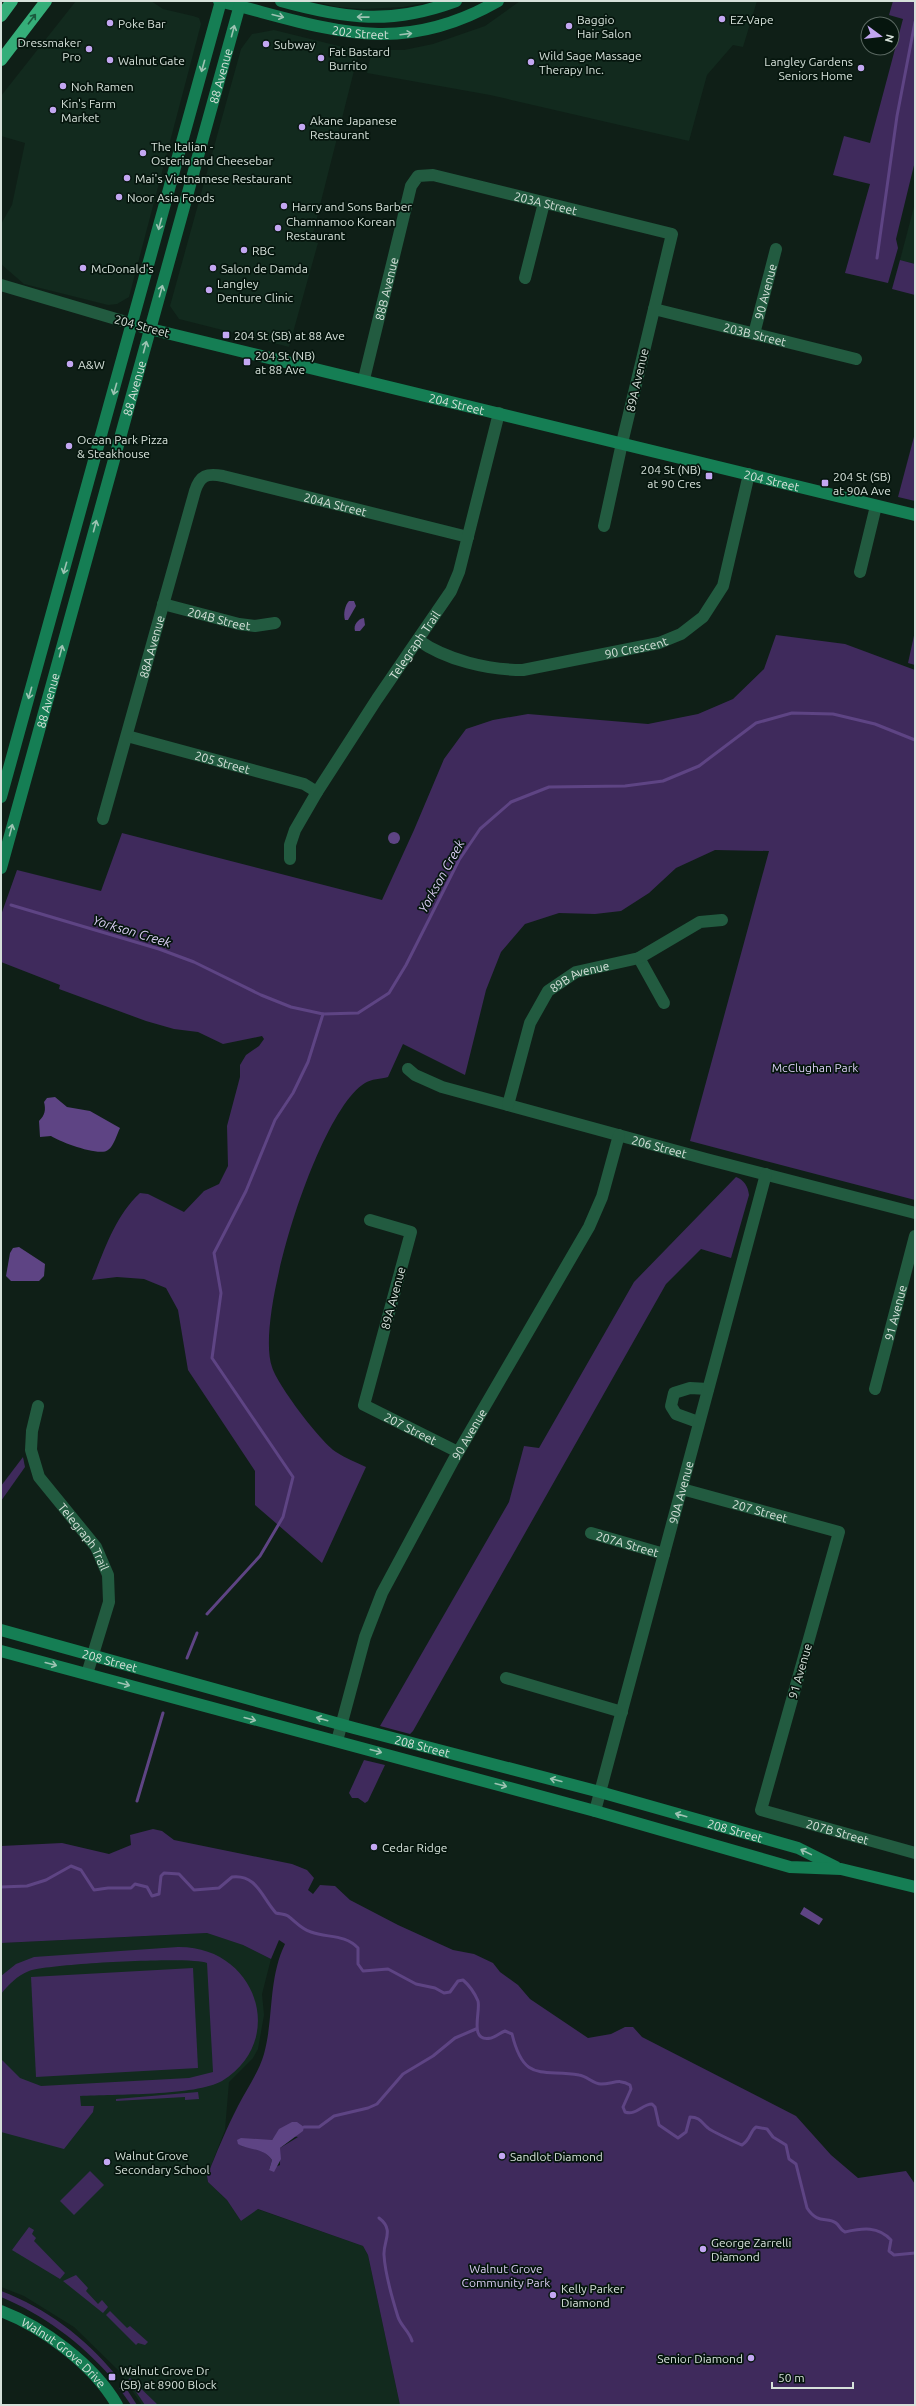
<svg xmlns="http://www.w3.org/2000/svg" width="916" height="2406" font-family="Ubuntu,sans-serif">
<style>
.built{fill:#122a1e}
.green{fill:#3f2a5c;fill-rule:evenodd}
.water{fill:#5e4484}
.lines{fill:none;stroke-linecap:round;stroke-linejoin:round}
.stream{stroke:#5e4484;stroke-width:3}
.street{stroke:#225b40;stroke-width:12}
.secondary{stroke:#157e54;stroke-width:12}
.highway{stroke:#35ae79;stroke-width:12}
.oneway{stroke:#9cc3b2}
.oneway2{stroke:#1b5a3e}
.poi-dot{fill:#c3a7f2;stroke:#06160e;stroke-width:1.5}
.labels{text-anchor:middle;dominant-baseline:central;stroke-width:3.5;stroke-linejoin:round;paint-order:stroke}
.poi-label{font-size:12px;fill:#d6e1da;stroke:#06160e;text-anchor:start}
.street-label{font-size:12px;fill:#d6e1da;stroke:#06160e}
.park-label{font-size:12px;fill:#dbcef4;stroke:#06160e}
.water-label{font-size:13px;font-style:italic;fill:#dccff6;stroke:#06160e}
</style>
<rect width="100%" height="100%" fill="#0f1f17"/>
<g class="built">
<polygon points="76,1 151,1 163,9 193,16 199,18 201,24 129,297 117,304 108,305 24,284 1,264 1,224 12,205 25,143 1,136 1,96"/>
<polygon points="313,1 435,1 403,7 364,9 337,7"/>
<polygon points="520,1 757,1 743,47 733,45 707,75 689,141 490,95 367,73 372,50 404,50 433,44 485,26"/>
<polygon points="274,30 359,51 311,241 318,243 289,347 179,319 170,306 241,49 252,34"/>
<polygon points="915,203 915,264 900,260"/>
<polygon points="207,1933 243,1945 271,1959 262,1994 264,2015 258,2049 253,2058 229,2082 225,2130 207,2176 208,2182 227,2200 241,2221 257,2209 363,2246 368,2255 400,2405 142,2405 118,2370 74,2327 24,2296 1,2287 1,1943"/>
</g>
<g class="green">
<polygon points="893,1 915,1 915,161 896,239 898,248 888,283 845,273 870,184 833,175 844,136 870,143 903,19 889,15"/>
<polygon points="900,260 915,264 915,295 892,289"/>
<polygon points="915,433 915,501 898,497"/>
<polygon points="915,631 915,665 908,663"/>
<path d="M776 635 845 644 915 670V1200L690 1141 769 851 715 850 676 868 649 893 621 911 595 914 559 913 525 924 501 952 486 990 465 1075 403 1044 388 1077C381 1079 371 1079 365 1083 318 1111 254 1317 272 1367 278 1386 320 1441 336 1452 345 1458 356 1462 366 1467L322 1563 255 1505V1471L188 1370 178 1310 166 1288 144 1279 117 1277 92 1280C105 1249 115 1216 140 1193L148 1194 184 1212 204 1191 219 1184 228 1166 227 1126 240 1077V1065L246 1055 259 1046 264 1039 262 1036 223 1044 198 1032 174 1029 146 1021 59 989 60 985 1 962V915L17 870 101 891 122 833 382 900 414 830 444 759 466 729 493 720 528 714 648 724 698 714 733 699 764 669Z"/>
<path d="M736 1177C744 1180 748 1186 749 1195L731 1258 701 1249 666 1284 413 1731 410 1734 380 1726 509 1502 524 1446 539 1448 634 1282Z"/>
<polygon points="23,1457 25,1467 1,1501 1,1486"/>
<polygon points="364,1760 385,1765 368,1801 365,1803 358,1798 352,1798 349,1793"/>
<path d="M153 1829 162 1831 174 1840 292 1864 307 1870 314 1878 308 1890 313 1894 320 1885 335 1886 350 1900 398 1925 453 1950 474 1954 493 1963 500 1972 518 1985 530 1999 588 2038 611 2034 625 2027H633L642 2037 796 2116 831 2155 858 2178 906 2171 915 2184V2405H400L368 2255 363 2246 258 2209 241 2221 227 2200 208 2182 207 2176C217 2152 226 2129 238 2106 246 2090 259 2072 264 2054 274 2017 268 1979 285 1944L279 1940 271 1959 243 1945 207 1933 1 1943V1846L62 1843 109 1854 131 1845 130 1835ZM277 2133 298 2137 280 2148V2165L269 2170 272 2160C264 2149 254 2148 241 2146L261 2140H272Z"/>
<path d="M178 1947C257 1946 288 2041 222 2081 196 2096 114 2094 80 2096L81 2106H94L93 2112 64 2149 1 2132V2059L20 2078 41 2086 189 2078 213 2072 207 1963C191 1956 47 1964 29 1971 17 1976 9 1984 1 1994V1976L16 1964 34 1957Z"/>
<polygon points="193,1968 198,2068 36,2077 31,1977"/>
<polygon points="198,2092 199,2099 185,2100 185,2097 116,2101 116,2099"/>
<polygon points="90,2171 104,2185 74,2215 60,2201"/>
<polygon points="29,2227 34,2230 32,2234 36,2238 34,2241 65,2273 60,2279 12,2250"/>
<polygon points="76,2275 88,2288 86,2291 98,2304 102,2300 108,2307 103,2313 63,2281"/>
<path d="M1 2291C46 2308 84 2337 115 2374L111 2377C80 2342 44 2315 1 2297Z"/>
<polygon points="110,2311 127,2328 130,2326 148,2342 145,2345 138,2343 136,2345 106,2315"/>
<polygon points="130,2378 158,2405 145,2405 128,2380"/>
<polygon points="124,2385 137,2405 131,2405 119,2388"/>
</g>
<g class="water">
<path d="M354 601 356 606 348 620H345C343 614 345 605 349 601Z"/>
<path d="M364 618 365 625 360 631H355C353 625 358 619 364 618Z"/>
<circle cx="394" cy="838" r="6"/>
<path d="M55 1097 67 1107 90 1111 120 1128C117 1134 114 1146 108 1150 100 1157 60 1142 51 1136L40 1137 39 1121C45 1115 46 1110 44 1102L47 1098Z"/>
<polygon points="19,1247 45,1264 44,1276 39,1281 11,1281 6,1276 10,1253 13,1248"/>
<polygon points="804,1907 823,1919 819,1925 800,1914"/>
<path d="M292 2122H297L304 2127 303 2131 280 2148 281 2159 274 2172 269 2170 272 2160C263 2147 250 2151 238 2144L237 2140 241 2138 272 2140 279 2129Z"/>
</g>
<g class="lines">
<g class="stream">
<polyline points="877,258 897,116 915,22"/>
<polyline points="11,905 159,949 194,962 261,995 291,1007 323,1014 358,1013 389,993 406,965 459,860 480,829 511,802 549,787 625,786 663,781 699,766 756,723 792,713 833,714 875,724 915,740"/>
<polyline points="207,1614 260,1556 283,1517 293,1477 212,1358 221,1293 214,1253 246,1191 275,1120 293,1093 308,1062 323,1014"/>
<polyline points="187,1658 197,1633"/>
<polyline points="137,1801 163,1713"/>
<path d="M1 1887 27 1886 46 1880 71 1866 81 1870 94 1890 108 1888H131L135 1884 147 1887 152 1896 159 1894 161 1876 164 1873 179 1874 194 1890 219 1888 232 1877C257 1874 262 1898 276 1913 280 1914 285 1914 288 1916 295 1921 301 1929 311 1932 327 1938 345 1934 358 1948V1964L363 1971 388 1969 416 1984 435 1988 444 1993 450 1992 458 1981 463 1980C469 1985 475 1994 478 2001 481 2011 468 2043 491 2038 495 2037 500 2033 505 2031L512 2034C524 2083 541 2069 579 2075 587 2076 593 2084 601 2084 613 2084 619 2078 630 2085L631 2089 623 2107 625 2112C636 2116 642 2104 652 2104L655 2107 659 2125 678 2138 686 2132 690 2117C700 2117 702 2123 708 2128 711 2131 739 2144 742 2145 751 2139 750 2131 756 2127L767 2129 773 2137 786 2145 789 2159 796 2164 807 2208C818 2225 827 2216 836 2223 840 2226 840 2230 845 2232 863 2228 878 2226 891 2240L889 2251 894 2255 915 2253"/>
<polyline points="304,2127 319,2127 334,2116 368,2108 377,2104 403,2074 433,2056 455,2038 476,2029"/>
<path d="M379 2218C395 2230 383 2241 384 2255 385 2272 393 2301 398 2317 401 2326 409 2331 412 2341"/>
</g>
<g class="street">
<polyline points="525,278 544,203"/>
<polyline points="1,285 133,324"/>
<path id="s1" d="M654 309 856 359"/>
<path id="s2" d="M754 334 776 249"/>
<path id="s3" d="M364 379 411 186 418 176 433 175 672 234 622 443 604 526"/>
<polyline points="860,572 876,506"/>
<path id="s4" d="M163 604 239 624 255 626 275 623"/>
<path id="s5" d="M418 640C446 660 488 670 523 670L659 643 681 634 703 617 723 586 749 474"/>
<path id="s6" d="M127 736 304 784 317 792"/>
<path id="s7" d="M103 819 195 491C200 475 207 473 223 476L468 537"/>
<path id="s8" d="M290 859V845L295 830 317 792 377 699 451 591 459 572 499 413"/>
<polyline points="639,958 664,1003"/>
<path id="s9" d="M408 1069 415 1075 442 1087 706 1159 915 1213"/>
<path id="s10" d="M508 1105 530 1023 548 991 576 972 639 958 700 922 722 920"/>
<path id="s11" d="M370 1220 411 1232 364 1405 458 1452"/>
<path id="s12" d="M875 1389 915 1236"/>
<path id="s13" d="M38 1406 32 1431 31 1450 39 1477 96 1547 108 1575 109 1602 87 1674"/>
<polyline points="698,1422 676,1414 671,1406 674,1393 690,1388 708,1389"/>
<path id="s14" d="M682 1489 839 1532 761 1810 915 1853"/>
<path id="s15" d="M591 1533 664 1554"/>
<polyline points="506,1678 622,1712"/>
<path id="s16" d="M337 1741 365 1637 382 1593 453 1461 589 1227 602 1197 619 1135"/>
<path id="s17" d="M595 1811 766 1174"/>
</g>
<g class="secondary">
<path id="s18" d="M219 1C325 27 395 60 498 1"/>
<path d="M281 1C346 19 391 25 456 1"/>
<path id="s19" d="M142 327 915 515"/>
<polyline points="1,797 221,1"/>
<path id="s20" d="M1 868 241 1"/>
<path id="s21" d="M1 1630 354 1728 600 1792 798 1848 836 1867"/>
<polyline points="1,1651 595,1811 790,1867 841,1869 915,1887"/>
<path id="s22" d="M1 2311C43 2327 94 2365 117 2405"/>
</g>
<g class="highway">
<polyline points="1,16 12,1"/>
<polyline points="1,60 46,1"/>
</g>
</g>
<defs><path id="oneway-shaft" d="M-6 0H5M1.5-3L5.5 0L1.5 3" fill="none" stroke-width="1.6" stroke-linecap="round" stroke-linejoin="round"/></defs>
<g class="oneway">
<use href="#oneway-shaft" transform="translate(278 16) rotate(14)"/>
<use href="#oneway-shaft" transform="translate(363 17) rotate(-179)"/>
<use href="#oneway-shaft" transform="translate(233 31) rotate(-75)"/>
<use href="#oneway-shaft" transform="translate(406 34) rotate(-7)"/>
<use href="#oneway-shaft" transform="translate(203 66) rotate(106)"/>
<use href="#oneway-shaft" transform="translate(160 224) rotate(105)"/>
<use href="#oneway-shaft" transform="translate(161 291) rotate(-74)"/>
<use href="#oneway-shaft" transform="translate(145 347) rotate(-75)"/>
<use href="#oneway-shaft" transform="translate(115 389) rotate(106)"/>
<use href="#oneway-shaft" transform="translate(95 526) rotate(-75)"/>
<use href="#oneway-shaft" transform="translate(65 568) rotate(106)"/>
<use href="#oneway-shaft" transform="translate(61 651) rotate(-75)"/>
<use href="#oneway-shaft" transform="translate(30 693) rotate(106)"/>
<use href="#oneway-shaft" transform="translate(11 830) rotate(-75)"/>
<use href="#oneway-shaft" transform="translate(51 1664) rotate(15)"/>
<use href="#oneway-shaft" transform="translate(124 1684) rotate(15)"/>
<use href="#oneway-shaft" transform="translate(250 1719) rotate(15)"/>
<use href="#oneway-shaft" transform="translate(322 1719) rotate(-164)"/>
<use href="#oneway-shaft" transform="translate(376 1751) rotate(15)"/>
<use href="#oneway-shaft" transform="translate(556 1780) rotate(-166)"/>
<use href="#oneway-shaft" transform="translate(501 1785) rotate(15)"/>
<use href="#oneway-shaft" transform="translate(681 1815) rotate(-164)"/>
<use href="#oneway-shaft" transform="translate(806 1852) rotate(-154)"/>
</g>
<use class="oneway2" href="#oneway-shaft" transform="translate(32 19) rotate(-53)"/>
<g class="poi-dot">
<circle cx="722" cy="19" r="4"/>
<circle cx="110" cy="23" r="4"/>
<circle cx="569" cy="26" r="4"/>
<circle cx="266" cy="44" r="4"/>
<circle cx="89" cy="49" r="4"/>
<circle cx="321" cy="58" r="4"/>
<circle cx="110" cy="60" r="4"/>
<circle cx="531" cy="62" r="4"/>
<circle cx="861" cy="68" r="4"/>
<circle cx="63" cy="86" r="4"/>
<circle cx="53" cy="110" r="4"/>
<circle cx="302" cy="127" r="4"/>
<circle cx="143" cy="153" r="4"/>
<circle cx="127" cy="178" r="4"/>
<circle cx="119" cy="197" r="4"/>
<circle cx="284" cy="206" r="4"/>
<circle cx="278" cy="228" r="4"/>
<circle cx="244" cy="250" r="4"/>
<circle cx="83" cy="268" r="4"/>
<circle cx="213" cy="268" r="4"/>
<circle cx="209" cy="290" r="4"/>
<rect x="222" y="331" width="8" height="8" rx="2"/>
<rect x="243" y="358" width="8" height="8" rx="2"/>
<circle cx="70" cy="364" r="4"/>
<circle cx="69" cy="446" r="4"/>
<rect x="705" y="472" width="8" height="8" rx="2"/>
<rect x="821" y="479" width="8" height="8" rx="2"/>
<circle cx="374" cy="1847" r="4"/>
<circle cx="502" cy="2156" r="4"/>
<circle cx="107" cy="2162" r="4"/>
<circle cx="703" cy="2249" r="4"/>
<circle cx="553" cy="2295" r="4"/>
<circle cx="751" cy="2358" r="4"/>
<rect x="108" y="2373" width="8" height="8" rx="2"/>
</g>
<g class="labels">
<g class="poi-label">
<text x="577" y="19">Baggio<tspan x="577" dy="14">Hair Salon</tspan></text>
<text x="730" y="19">EZ-Vape</text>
<text x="118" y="23">Poke Bar</text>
<text x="81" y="42" text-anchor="end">Dressmaker<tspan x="81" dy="14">Pro</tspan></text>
<text x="274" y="44">Subway</text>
<text x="329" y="51">Fat Bastard<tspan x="329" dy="14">Burrito</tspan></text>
<text x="539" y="55">Wild Sage Massage<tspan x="539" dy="14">Therapy Inc.</tspan></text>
<text x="118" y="60">Walnut Gate</text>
<text x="853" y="61" text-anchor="end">Langley Gardens<tspan x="853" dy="14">Seniors Home</tspan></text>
<text x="71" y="86">Noh Ramen</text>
<text x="61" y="103">Kin's Farm<tspan x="61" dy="14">Market</tspan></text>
<text x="310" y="120">Akane Japanese<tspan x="310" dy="14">Restaurant</tspan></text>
<text x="151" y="146">The Italian -<tspan x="151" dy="14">Osteria and Cheesebar</tspan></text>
<text x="135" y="178">Mai's Vietnamese Restaurant</text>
<text x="127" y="197">Noor Asia Foods</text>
<text x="292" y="206">Harry and Sons Barber</text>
<text x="286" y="221">Chamnamoo Korean<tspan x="286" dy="14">Restaurant</tspan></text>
<text x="252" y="250">RBC</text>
<text x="91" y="268">McDonald's</text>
<text x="221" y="268">Salon de Damda</text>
<text x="217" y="283">Langley<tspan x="217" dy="14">Denture Clinic</tspan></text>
<text x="234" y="335">204 St (SB) at 88 Ave</text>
<text x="255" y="355">204 St (NB)<tspan x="255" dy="14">at 88 Ave</tspan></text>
<text x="78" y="364">A&amp;W</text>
<text x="77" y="439">Ocean Park Pizza<tspan x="77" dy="14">&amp; Steakhouse</tspan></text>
<text x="701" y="469" text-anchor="end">204 St (NB)<tspan x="701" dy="14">at 90 Cres</tspan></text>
<text x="833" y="476">204 St (SB)<tspan x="833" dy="14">at 90A Ave</tspan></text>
<text x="382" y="1847">Cedar Ridge</text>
<text x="115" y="2155">Walnut Grove<tspan x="115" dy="14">Secondary School</tspan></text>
<text x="510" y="2156">Sandlot Diamond</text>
<text x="711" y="2242">George Zarrelli<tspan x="711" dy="14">Diamond</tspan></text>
<text x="561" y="2288">Kelly Parker<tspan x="561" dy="14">Diamond</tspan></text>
<text x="743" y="2358" text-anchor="end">Senior Diamond</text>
<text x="120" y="2370">Walnut Grove Dr<tspan x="120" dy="14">(SB) at 8900 Block</tspan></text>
</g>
<g class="street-label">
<text stroke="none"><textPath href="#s18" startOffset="145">202 Street</textPath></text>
<text stroke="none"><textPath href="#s20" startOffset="822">88 Avenue</textPath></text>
<text stroke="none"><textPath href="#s3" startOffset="342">203A Street</textPath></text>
<text stroke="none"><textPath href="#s3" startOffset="93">88B Avenue</textPath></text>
<text stroke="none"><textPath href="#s2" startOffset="44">90 Avenue</textPath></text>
<text transform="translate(142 326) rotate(15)">204 Street</text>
<text stroke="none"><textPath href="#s1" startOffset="104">203B Street</textPath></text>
<text transform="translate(637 380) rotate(-77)">89A Avenue</text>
<text stroke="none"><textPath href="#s20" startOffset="498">88 Avenue</textPath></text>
<text stroke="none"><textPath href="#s19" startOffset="324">204 Street</textPath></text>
<text stroke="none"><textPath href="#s19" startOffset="648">204 Street</textPath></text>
<text stroke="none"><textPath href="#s7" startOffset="493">204A Street</textPath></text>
<text stroke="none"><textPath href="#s4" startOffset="58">204B Street</textPath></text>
<text stroke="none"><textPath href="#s8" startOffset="250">Telegraph Trail</textPath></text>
<text stroke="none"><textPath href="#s7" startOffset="179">88A Avenue</textPath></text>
<text stroke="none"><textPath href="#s5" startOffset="226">90 Crescent</textPath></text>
<text stroke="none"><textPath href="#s20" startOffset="174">88 Avenue</textPath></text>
<text stroke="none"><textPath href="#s6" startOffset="99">205 Street</textPath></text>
<text stroke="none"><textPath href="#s10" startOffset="157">89B Avenue</textPath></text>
<text stroke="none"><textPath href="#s9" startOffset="264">206 Street</textPath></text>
<text transform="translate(393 1298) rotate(-75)">89A Avenue</text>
<text stroke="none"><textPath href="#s12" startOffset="79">91 Avenue</textPath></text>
<text stroke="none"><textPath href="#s11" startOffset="274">207 Street</textPath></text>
<text stroke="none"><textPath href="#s16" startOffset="336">90 Avenue</textPath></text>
<text stroke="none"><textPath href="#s17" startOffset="330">90A Avenue</textPath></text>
<text stroke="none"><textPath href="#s14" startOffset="81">207 Street</textPath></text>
<text stroke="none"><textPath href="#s13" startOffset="148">Telegraph Trail</textPath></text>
<text stroke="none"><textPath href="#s15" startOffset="38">207A Street</textPath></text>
<text stroke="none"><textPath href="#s21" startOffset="113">208 Street</textPath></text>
<text transform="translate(800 1671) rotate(-74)">91 Avenue</text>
<text stroke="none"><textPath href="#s21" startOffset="437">208 Street</textPath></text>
<text stroke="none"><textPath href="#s21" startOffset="761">208 Street</textPath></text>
<text stroke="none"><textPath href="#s14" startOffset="531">207B Street</textPath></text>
<text stroke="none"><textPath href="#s22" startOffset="76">Walnut Grove Drive</textPath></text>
</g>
<g class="park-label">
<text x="815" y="1067">McClughan Park</text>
<text x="506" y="2268">Walnut Grove<tspan x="506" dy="14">Community Park</tspan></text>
</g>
<g class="water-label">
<text transform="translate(441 876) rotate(-61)">Yorkson Creek</text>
<text transform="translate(132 931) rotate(17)">Yorkson Creek</text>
</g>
</g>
<rect width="916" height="2406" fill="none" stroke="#d6e1da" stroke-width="4"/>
<g transform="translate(880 36) rotate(105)"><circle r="19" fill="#06160e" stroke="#596760"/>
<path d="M0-3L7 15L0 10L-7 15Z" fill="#c3a7f2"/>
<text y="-6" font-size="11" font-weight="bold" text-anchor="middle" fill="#d6e1da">N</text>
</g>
<path d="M772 2382v6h81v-6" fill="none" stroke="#d6e1da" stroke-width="2"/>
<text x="778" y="2382" font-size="12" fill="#d6e1da" stroke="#06160e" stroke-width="3" paint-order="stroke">50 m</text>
</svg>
